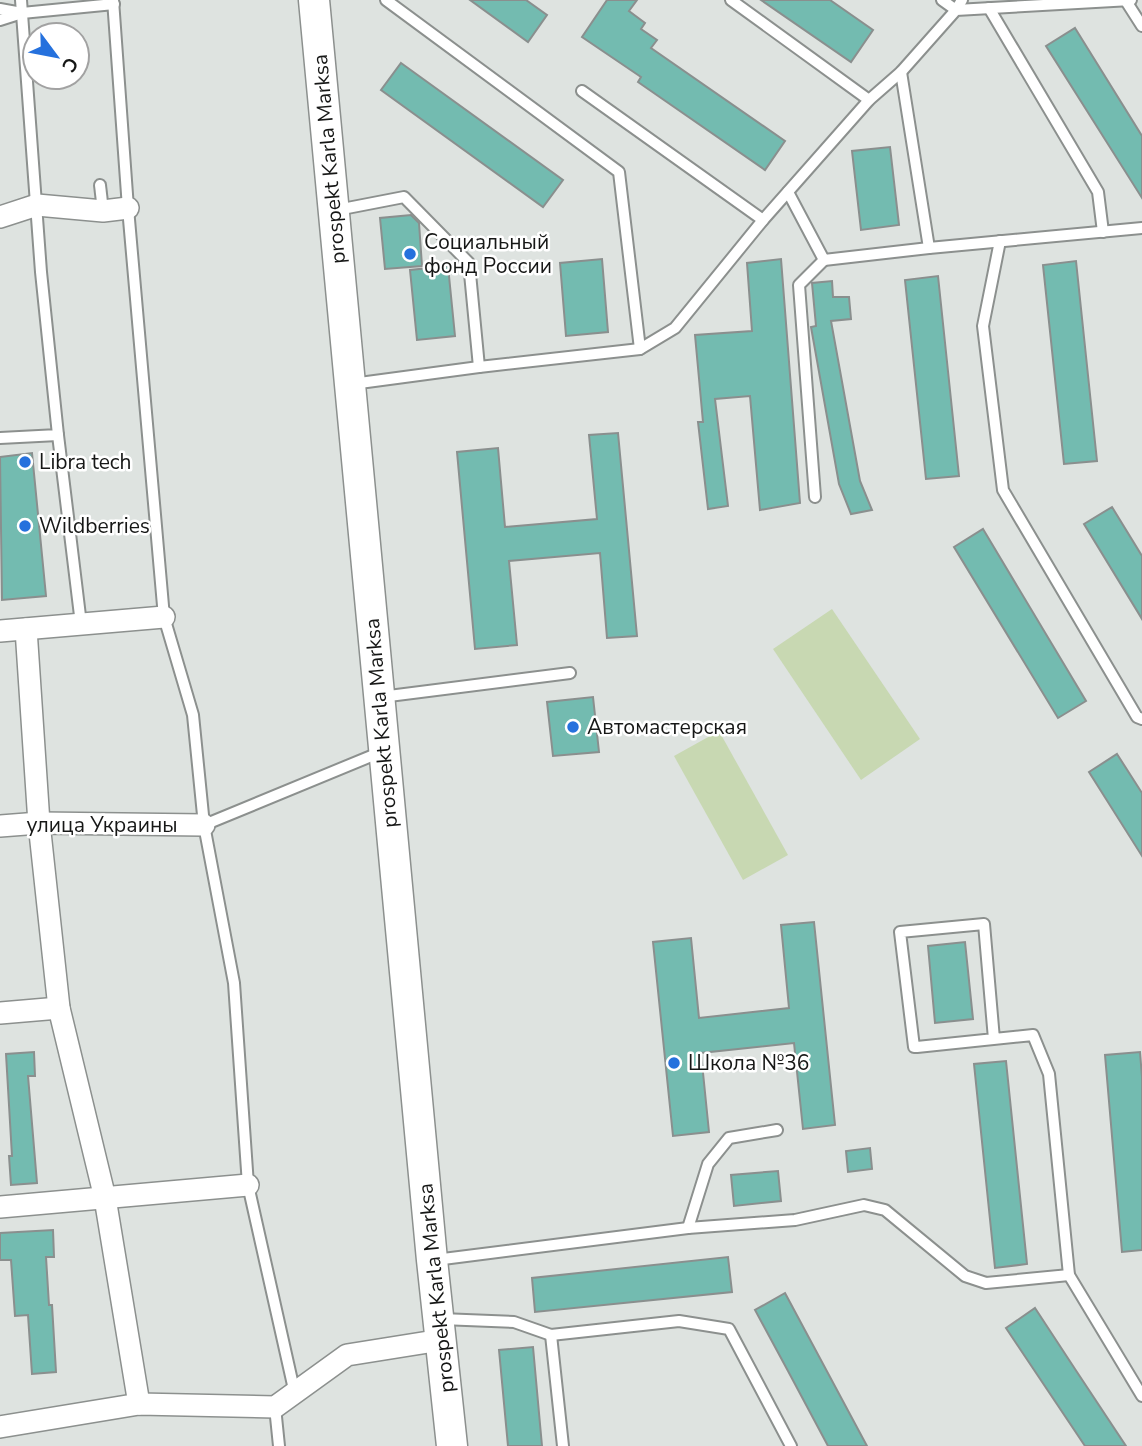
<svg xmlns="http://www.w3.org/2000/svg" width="1142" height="1446" font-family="'Nunito Sans',sans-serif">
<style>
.green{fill:#c8d8b2}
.building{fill:#73bbb0;stroke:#8a8f8e;stroke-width:2}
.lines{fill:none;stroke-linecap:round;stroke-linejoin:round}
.lane-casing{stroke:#8c908e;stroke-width:14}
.street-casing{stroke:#8c908e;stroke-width:24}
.secondary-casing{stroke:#8c908e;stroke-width:33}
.lane{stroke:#fff;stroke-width:10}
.street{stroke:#fff;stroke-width:21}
.secondary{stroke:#fff;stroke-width:30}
.poi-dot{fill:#2571dd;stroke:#fff;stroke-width:2.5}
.labels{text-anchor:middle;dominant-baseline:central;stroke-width:5;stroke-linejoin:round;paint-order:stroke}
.street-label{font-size:21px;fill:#161716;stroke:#fff}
.poi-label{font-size:21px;fill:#161716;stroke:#fff;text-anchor:start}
</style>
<rect width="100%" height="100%" fill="#dee3e0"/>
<g class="green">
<polygon points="832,609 920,739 861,780 773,649"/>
<polygon points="719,731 788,855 743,880 674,756"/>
</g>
<g class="building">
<polygon points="470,0 526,0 547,15 528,42"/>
<polygon points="607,0 637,0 629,11 645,23 641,29 657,40 651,48 785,141 765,170 638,82 641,77 582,37"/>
<polygon points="761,0 830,0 873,30 851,62"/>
<polygon points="1075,28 1142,136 1142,198 1046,46"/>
<polygon points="401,63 563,180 543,207 381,90"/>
<polygon points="890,147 899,225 861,230 852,151"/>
<polygon points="411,215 419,223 422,266 385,269 380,218"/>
<polygon points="602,259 608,332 566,336 560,263"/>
<polygon points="781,259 800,503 760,510 750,396 715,399 728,506 708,509 698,422 703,422 695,335 752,331 747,263"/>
<polygon points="1076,261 1097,461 1064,464 1043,265"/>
<polygon points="448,266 455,336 417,340 410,270"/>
<polygon points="938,276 959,476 926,479 905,280"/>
<polygon points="832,281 833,297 849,297 851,319 831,321 860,481 872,510 851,514 839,484 811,327 816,326 812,283"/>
<polygon points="618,433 637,636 607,638 600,553 509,561 517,645 475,649 457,452 498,448 505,527 597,519 589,435"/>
<polygon points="32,453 46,596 2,600 0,457"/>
<polygon points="1112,507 1142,556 1142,619 1084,524"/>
<polygon points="983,529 1086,701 1058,718 954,547"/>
<polygon points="593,697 599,752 553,756 547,702"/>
<polygon points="1117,754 1142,793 1142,856 1089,772"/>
<polygon points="814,922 835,1125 803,1129 794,1043 701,1053 709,1132 673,1136 653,942 691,938 699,1018 789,1008 781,925"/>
<polygon points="965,942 973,1019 935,1023 928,946"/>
<polygon points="34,1052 35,1076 28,1076 37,1183 11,1185 9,1156 12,1156 6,1054"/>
<polygon points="1140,1052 1142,1077 1142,1250 1122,1252 1105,1055"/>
<polygon points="1006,1061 1027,1264 995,1268 974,1064"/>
<polygon points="870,1148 872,1169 848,1172 846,1151"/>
<polygon points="778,1171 781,1201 734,1206 731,1175"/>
<polygon points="53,1230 54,1257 46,1257 49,1305 52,1305 56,1372 32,1374 28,1315 15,1316 11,1260 0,1260 0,1233"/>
<polygon points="728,1257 732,1292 535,1312 532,1278"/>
<polygon points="785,1293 867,1446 828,1446 788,1371 755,1310"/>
<polygon points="1035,1308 1075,1369 1126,1446 1085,1446 1006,1328"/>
<polygon points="533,1347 542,1446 508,1446 499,1350"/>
</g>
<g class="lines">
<g class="lane-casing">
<g id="lane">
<polyline points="113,0 128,208 164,617 193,715 204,825 234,983 248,1185 295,1394"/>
<polyline points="386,0 619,172 640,349"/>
<polyline points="731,0 869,100"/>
<polyline points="942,0 956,10 962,0"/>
<polyline points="1126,1 1142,26"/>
<polyline points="989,8 1098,192 1103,232"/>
<polyline points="0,9 22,13 0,20"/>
<polyline points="22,13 114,4"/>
<polyline points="901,72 929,248"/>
<polyline points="582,91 763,220"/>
<polyline points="100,185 103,211"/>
<polyline points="788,192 824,260 929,248 1142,228"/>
<polyline points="337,210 404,197 469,263 479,367"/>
<polyline points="1000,241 983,326 1003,490 1137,717 1142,719"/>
<polyline points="352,384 479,367 640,349 675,328 763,220 869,100 901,72 956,10 1131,0"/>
<polyline points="58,435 81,624"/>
<polyline points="0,438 58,435 41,272 21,0"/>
<polyline points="815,497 799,285 824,260"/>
<polyline points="381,697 570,673"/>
<polyline points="204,825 381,752"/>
<polyline points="994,1039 984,924 900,932 914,1047 917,1047 1033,1035 1049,1074 1069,1275 1142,1396"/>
<polyline points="688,1228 708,1164 729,1138 777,1130"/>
<polyline points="435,1260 688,1228 795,1220 864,1205 885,1210 965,1276 986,1283 1069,1275"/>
<polyline points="441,1319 514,1322 551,1335 679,1321 729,1329 791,1446"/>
<polyline points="551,1335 563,1446"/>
<polyline points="275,1407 279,1446"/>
</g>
</g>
<g class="street-casing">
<g id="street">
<polyline points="0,217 37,205 103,211 128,208"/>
<polyline points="26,629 39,823 59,1008 105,1198 139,1404"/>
<polyline points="0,631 164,617"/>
<polyline points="0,826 39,823 204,825"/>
<polyline points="0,1013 59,1008"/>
<polyline points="0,1207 248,1185"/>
<polyline points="0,1427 139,1404 275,1407 347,1355 441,1340"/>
</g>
</g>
<g class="secondary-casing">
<polyline id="secondary" points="314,0 432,1260 452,1446"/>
</g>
<use href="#lane" class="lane"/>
<use href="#street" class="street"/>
<use href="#secondary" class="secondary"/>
</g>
<g class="poi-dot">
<circle cx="410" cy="254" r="7"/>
<circle cx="25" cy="462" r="7"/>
<circle cx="25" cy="526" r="7"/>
<circle cx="573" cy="727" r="7"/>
<circle cx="674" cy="1063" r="7"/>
</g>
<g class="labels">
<g class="street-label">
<text transform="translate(329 159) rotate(-95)">prospekt Karla Marksa</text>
<text transform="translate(381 723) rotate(-95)">prospekt Karla Marksa</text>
<text x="102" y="825">улица Украины</text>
<text transform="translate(436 1288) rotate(-96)">prospekt Karla Marksa</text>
</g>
<g class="poi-label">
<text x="424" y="242">Социальный<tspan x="424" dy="24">фонд России</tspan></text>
<text x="39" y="462">Libra tech</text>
<text x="39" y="526">Wildberries</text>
<text x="587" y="727">Автомастерская</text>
<text x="688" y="1063">Школа №36</text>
</g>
</g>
<g transform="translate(56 56) rotate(122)"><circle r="33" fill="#ffffff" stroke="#a2a2a2" stroke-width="2"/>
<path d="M0-5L12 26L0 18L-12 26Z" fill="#2571dd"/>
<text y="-10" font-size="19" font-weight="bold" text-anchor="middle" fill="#161716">С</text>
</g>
</svg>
